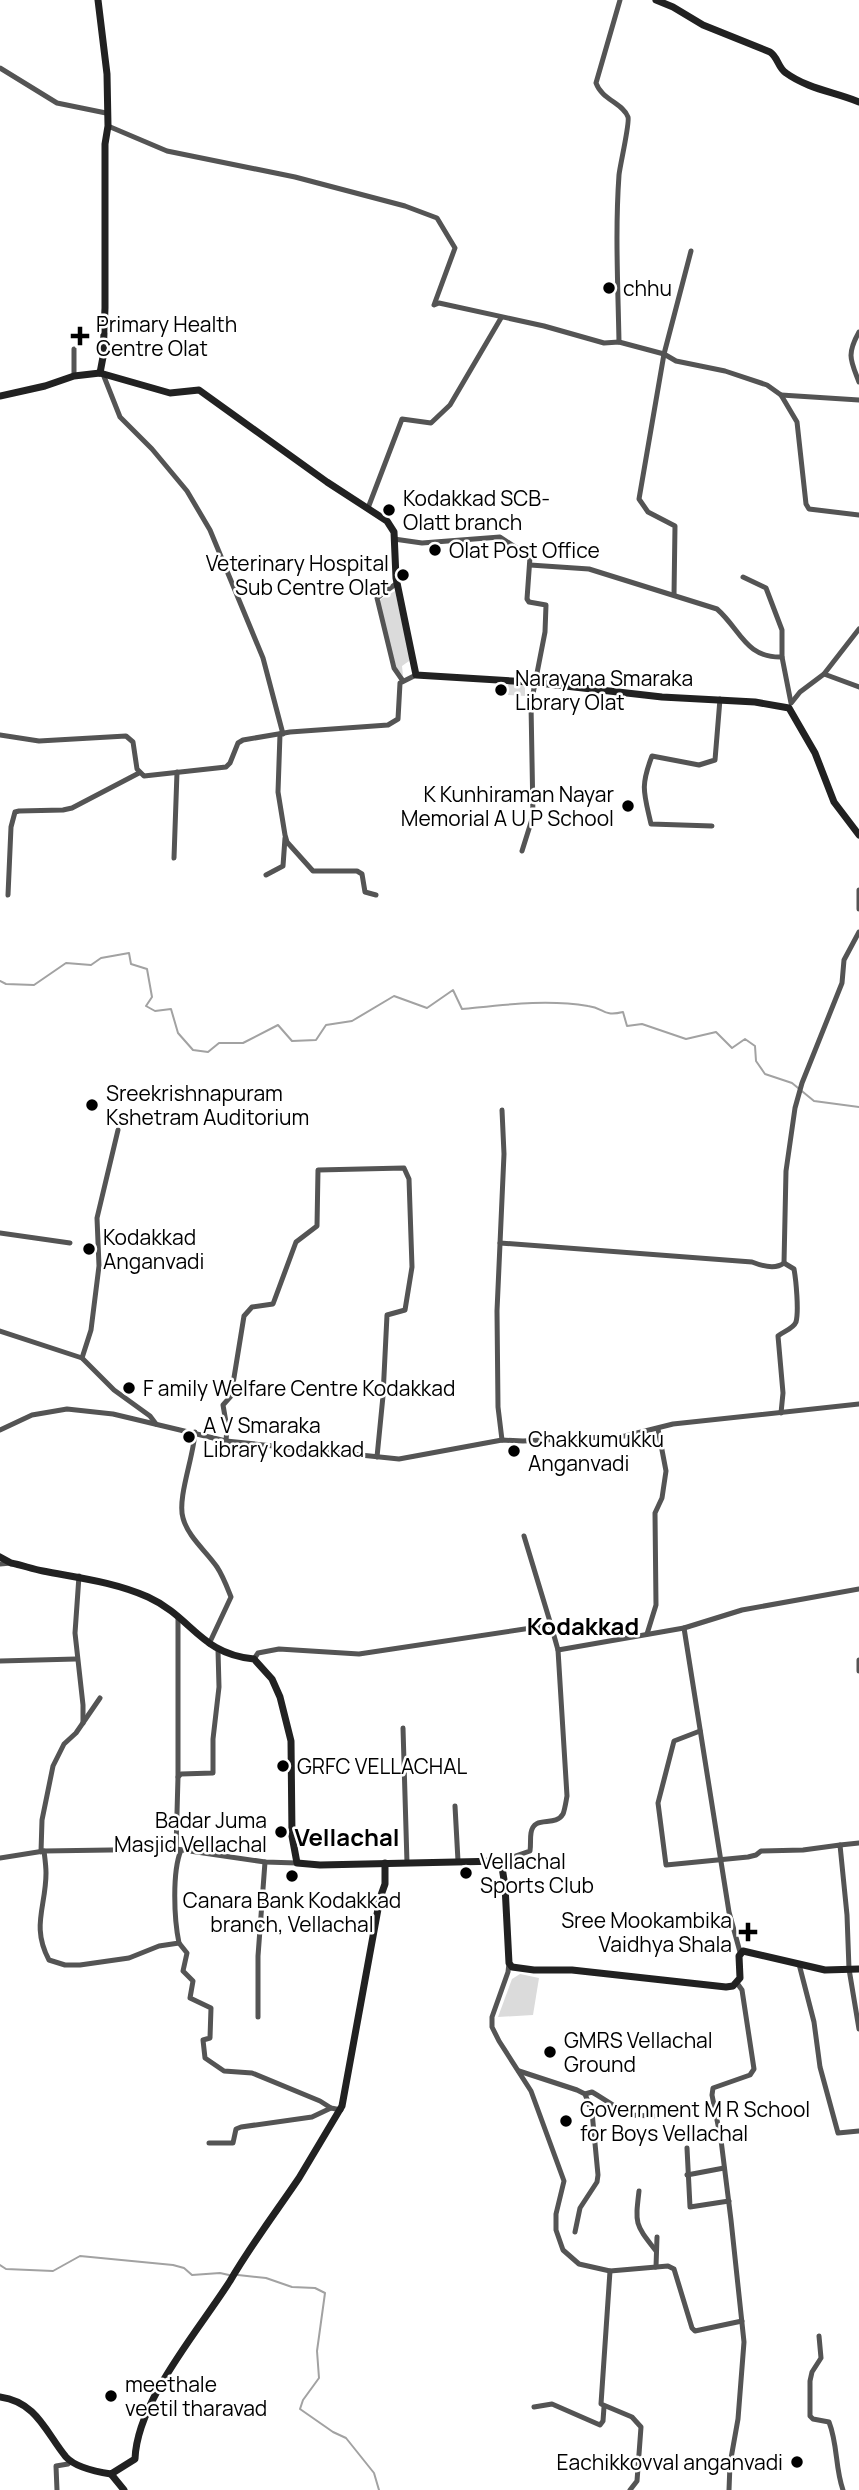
<svg xmlns="http://www.w3.org/2000/svg" width="859" height="2490" font-family="Manrope,sans-serif">
<style>
.green{fill:#dbdbdb}
.lines{fill:none;stroke-linecap:round;stroke-linejoin:round}
.stream{stroke:#a2a2a2;stroke-width:2}
.street{stroke:#545454;stroke-width:5}
.secondary{stroke:#212121;stroke-width:7}
.poi-dot{fill:#000;stroke:#fff;stroke-width:2.5}
.labels{text-anchor:middle;dominant-baseline:central;stroke-width:5;stroke-linejoin:round;paint-order:stroke}
.poi-label{font-size:21px;fill:#000;stroke:#fff;text-anchor:start}
.quarter-label{font-size:24px;font-weight:bold;fill:#000;stroke:#fff}
</style>
<rect width="100%" height="100%" fill="#fff"/>
<g class="green">
<polygon points="395,591 410,657 409,661 402,666 403,676 396,667 379,603 381,599"/>
<polygon points="508,684 525,685 525,696 508,695"/>
<polygon points="520,1974 539,1978 533,2015 498,2017 512,1979"/>
</g>
<g class="lines">
<g class="stream">
<path d="M0 981 6 984 34 985 66 963 91 965 101 958 129 953 131 964 147 969 152 997 146 1006 155 1011 171 1009 178 1033 193 1050 208 1052 219 1043H243L278 1025 292 1041 316 1040 326 1025 352 1021 394 996 427 1008 453 990 462 1009C503 1005 546 999 588 1006 605 1008 602 1017 623 1012L627 1026 642 1024 686 1039 716 1032 732 1048 745 1039 755 1046 756 1061 765 1074 792 1083 814 1101 859 1107"/>
<polyline points="0,2265 6,2269 53,2271 80,2256 173,2265 184,2268 192,2275 220,2273 229,2275"/>
<polyline points="238,2275 266,2278 292,2287 315,2288 325,2293 317,2351 319,2378 303,2400 300,2409 333,2432 346,2438 374,2473 379,2490"/>
</g>
<g class="street">
<polyline points="0,68 57,103 106,113"/>
<polyline points="108,126 167,151 295,177 405,206 437,218 455,248 434,305 439,303 544,326 604,343 619,342 664,354 676,361 725,371 767,385 781,395 797,422 806,504 809,509 859,515"/>
<path d="M859 332C846 355 851 361 859 382"/>
<path d="M619 342C618 287 615 231 619 175 620 165 630 123 628 117 623 103 602 100 596 83L620 0"/>
<polyline points="74,349 74,376"/>
<polyline points="103,374 120,417 152,449 187,491 210,530 263,658 283,734"/>
<polyline points="781,395 859,400"/>
<polyline points="368,508 402,419 431,423 450,405 501,318"/>
<polyline points="394,539 422,543 500,537 530,557 527,599 529,602 546,605 545,632 531,704 533,816 522,851"/>
<path d="M530 565 589 569 717 609C741 630 745 658 782 657L791 703"/>
<polyline points="743,577 766,588 782,630 782,657"/>
<polyline points="397,583 377,598 394,668 403,681"/>
<polyline points="674,595 675,526 648,512 639,499 664,354 691,251"/>
<polyline points="824,674 859,687"/>
<polyline points="792,702 800,692 824,674 859,629"/>
<polyline points="280,734 278,792 285,835 287,842 313,871 357,871 362,874 365,892 376,895"/>
<polyline points="0,735 39,741 126,736 133,742 137,769 144,776 226,767 230,763 238,743 243,740 290,732 388,725 398,719 400,683 416,675"/>
<path d="M712 826 651 824C644 793 640 787 652 756L699 765 715 760 720 699"/>
<polyline points="174,858 177,772"/>
<polyline points="266,875 283,866 285,838"/>
<polyline points="859,890 859,909"/>
<polyline points="8,895 11,827 15,812 19,811 63,810 72,808 139,773"/>
<polyline points="0,1233 70,1243"/>
<path d="M500 1243 752 1262C762 1266 775 1270 784 1263L786 1171 795 1108 802 1083 842 983 844 960 859 932"/>
<polyline points="0,1331 82,1358 114,1390 150,1416 156,1424"/>
<polyline points="82,1358 91,1330 99,1266 97,1218 118,1130"/>
<path d="M781 1413 783 1393 778 1336C784 1331 793 1329 796 1322 799 1311 796 1280 794 1269L784 1263"/>
<polyline points="0,1430 32,1415 67,1409 113,1414 226,1441 399,1459 502,1440 523,1441 625,1436 673,1424 859,1404"/>
<path d="M195 1432C194 1456 177 1498 183 1518 188 1537 206 1551 217 1567 223 1576 227 1587 231 1597L209 1644"/>
<polyline points="502,1440 498,1407 497,1311 504,1154 502,1110"/>
<polyline points="226,1441 227,1428 223,1405 231,1396 244,1316 252,1307 273,1304 296,1242 317,1226 318,1170 404,1168 409,1179 412,1267 405,1310 387,1315 383,1396 377,1457"/>
<polyline points="524,1536 551,1625"/>
<polyline points="0,1564 11,1563"/>
<polyline points="79,1576 75,1633 83,1705 83,1723"/>
<polyline points="178,1616 178,1777"/>
<polyline points="684,1628 742,1610 859,1589"/>
<polyline points="647,1634 656,1605 655,1513 662,1498 666,1471 658,1429"/>
<polyline points="254,1659 258,1653 279,1649 359,1654 551,1625 558,1650 684,1628 729,1912 740,1952"/>
<polyline points="859,1660 859,1671"/>
<polyline points="0,1661 76,1659"/>
<polyline points="403,1728 407,1863"/>
<polyline points="700,1731 674,1741 658,1803 666,1865 748,1857 756,1855 761,1851 803,1850 840,1845 847,1915 849,1969 859,2029"/>
<polyline points="455,1806 458,1861"/>
<polyline points="840,1845 859,1843"/>
<polyline points="176,1849 178,1777 181,1774 213,1773 213,1739 219,1687 218,1650"/>
<path d="M44 1851C45 1859 46 1866 46 1873 46 1907 31 1926 49 1960L65 1965H80L129 1958 159 1946 179 1943C174 1919 172 1872 181 1850"/>
<polyline points="41,1852 42,1820 53,1766 64,1744 76,1733 100,1698"/>
<polyline points="0,1858 44,1851 176,1849 265,1862 297,1863"/>
<path d="M501 1861 530 1851C531 1844 530 1839 531 1833 534 1814 555 1828 563 1814 565 1809 566 1801 567 1796L558 1650"/>
<polyline points="179,1943 187,1953 183,1971 193,1981 190,1998 211,2008 210,2038 203,2040 205,2058 224,2071 252,2073 320,2101 331,2108 341,2110"/>
<polyline points="509,1963 508,1972 492,2017 492,2027 499,2041 531,2091 564,2181 556,2214 556,2230 563,2250 579,2264 610,2271 668,2266 674,2269 692,2328 695,2331 742,2321"/>
<polyline points="799,1964 814,2022 820,2067 838,2133 859,2131"/>
<polyline points="258,2017 258,1956 265,1862"/>
<polyline points="519,2071 577,2090 585,2094 592,2112 598,2175 597,2182 580,2208 575,2232"/>
<polyline points="585,2094 592,2092 597,2095 629,2115 654,2116"/>
<polyline points="209,2143 233,2143 236,2129 241,2127 312,2117 331,2108"/>
<polyline points="687,2148 690,2207 729,2201"/>
<polyline points="687,2175 724,2168"/>
<path d="M639 2191C635 2225 635 2224 656 2251"/>
<polyline points="656,2267 657,2237"/>
<polyline points="610,2271 601,2404 632,2417 641,2427 637,2481 630,2490"/>
<path d="M819 2336 821 2358 812 2372 810 2381V2416L813 2419 829 2422C838 2445 835 2468 843 2490"/>
<polyline points="534,2407 552,2404 600,2425 603,2421 604,2407"/>
<polyline points="57,2490 56,2466 68,2464 71,2461"/>
<polyline points="729,2490 730,2464 738,2419 744,2342 731,2220 721,2140 712,2095 713,2088 750,2075 754,2069 742,1990 737,1983"/>
</g>
<g class="secondary">
<polyline points="98,0 107,74 108,126 105,144 105,308 103,357 100,373"/>
<path d="M656 0 673 7 703 25 770 52C778 57 778 68 786 73 808 89 835 92 859 102"/>
<polyline points="0,396 45,386 74,376 100,373 170,393 199,390 327,482 387,521 394,532 396,578 416,675 530,682 662,697 755,702 789,708 815,753 834,802 859,835"/>
<path d="M0 1557 11 1563C22 1565 32 1569 43 1571 79 1578 114 1582 148 1597 192 1617 200 1654 254 1659L272 1679 280 1697 291 1741 292 1836 297 1863 320 1865 501 1861 505 1886 509 1963 512 1967 534 1970H572L726 1987 733 1986 740 1978 739 1956 743 1951 825 1970 859 1969"/>
<path d="M0 2397C37 2402 46 2433 66 2457 75 2467 98 2472 111 2474L135 2459C137 2401 199 2330 230 2281 251 2245 276 2212 299 2178L342 2106 380 1898 385 1884V1863"/>
<polyline points="111,2474 124,2490"/>
</g>
</g>
<g class="poi-dot">
<circle cx="609" cy="288" r="7"/>
<path d="M76.5 325.5h7v7h7v7h-7v7h-7v-7h-7v-7h7z"/>
<circle cx="389" cy="510" r="7"/>
<circle cx="435" cy="550" r="7"/>
<circle cx="403" cy="575" r="7"/>
<circle cx="501" cy="690" r="7"/>
<circle cx="628" cy="806" r="7"/>
<circle cx="92" cy="1105" r="7"/>
<circle cx="89" cy="1249" r="7"/>
<circle cx="129" cy="1388" r="7"/>
<circle cx="189" cy="1437" r="7"/>
<circle cx="514" cy="1451" r="7"/>
<circle cx="283" cy="1766" r="7"/>
<circle cx="281" cy="1832" r="7"/>
<circle cx="466" cy="1873" r="7"/>
<circle cx="292" cy="1876" r="7"/>
<path d="M744.5 1921.5h7v7h7v7h-7v7h-7v-7h-7v-7h7z"/>
<circle cx="550" cy="2052" r="7"/>
<circle cx="566" cy="2121" r="7"/>
<circle cx="111" cy="2396" r="7"/>
<circle cx="797" cy="2462" r="7"/>
</g>
<g class="labels">
<g class="poi-label">
<text x="623" y="288">chhu</text>
<text x="96" y="324">Primary Health<tspan x="96" dy="24">Centre Olat</tspan></text>
<text x="403" y="498">Kodakkad SCB-<tspan x="403" dy="24">Olatt branch</tspan></text>
<text x="449" y="550">Olat Post Office</text>
<text x="389" y="563" text-anchor="end">Veterinary Hospital<tspan x="389" dy="24">Sub Centre Olat</tspan></text>
<text x="515" y="678">Narayana Smaraka<tspan x="515" dy="24">Library Olat</tspan></text>
<text x="614" y="794" text-anchor="end">K Kunhiraman Nayar<tspan x="614" dy="24">Memorial A U P School</tspan></text>
<text x="106" y="1093">Sreekrishnapuram<tspan x="106" dy="24">Kshetram Auditorium</tspan></text>
<text x="103" y="1237">Kodakkad<tspan x="103" dy="24">Anganvadi</tspan></text>
<text x="143" y="1388">F amily Welfare Centre Kodakkad</text>
<text x="203" y="1425">A V Smaraka<tspan x="203" dy="24">Library kodakkad</tspan></text>
<text x="528" y="1439">Chakkumukku<tspan x="528" dy="24">Anganvadi</tspan></text>
<text x="297" y="1766">GRFC VELLACHAL</text>
<text x="267" y="1820" text-anchor="end">Badar Juma<tspan x="267" dy="24">Masjid Vellachal</tspan></text>
<text x="480" y="1861">Vellachal<tspan x="480" dy="24">Sports Club</tspan></text>
<text x="292" y="1900" text-anchor="middle">Canara Bank Kodakkad<tspan x="292" dy="24">branch, Vellachal</tspan></text>
<text x="732" y="1920" text-anchor="end">Sree Mookambika<tspan x="732" dy="24">Vaidhya Shala</tspan></text>
<text x="564" y="2040">GMRS Vellachal<tspan x="564" dy="24">Ground</tspan></text>
<text x="580" y="2109">Government M R School<tspan x="580" dy="24">for Boys Vellachal</tspan></text>
<text x="125" y="2384">meethale<tspan x="125" dy="24">veetil tharavad</tspan></text>
<text x="783" y="2462" text-anchor="end">Eachikkovval anganvadi</text>
</g>
<g class="quarter-label">
<text x="583" y="1625">Kodakkad</text>
<text x="347" y="1836">Vellachal</text>
</g>
</g>
</svg>
